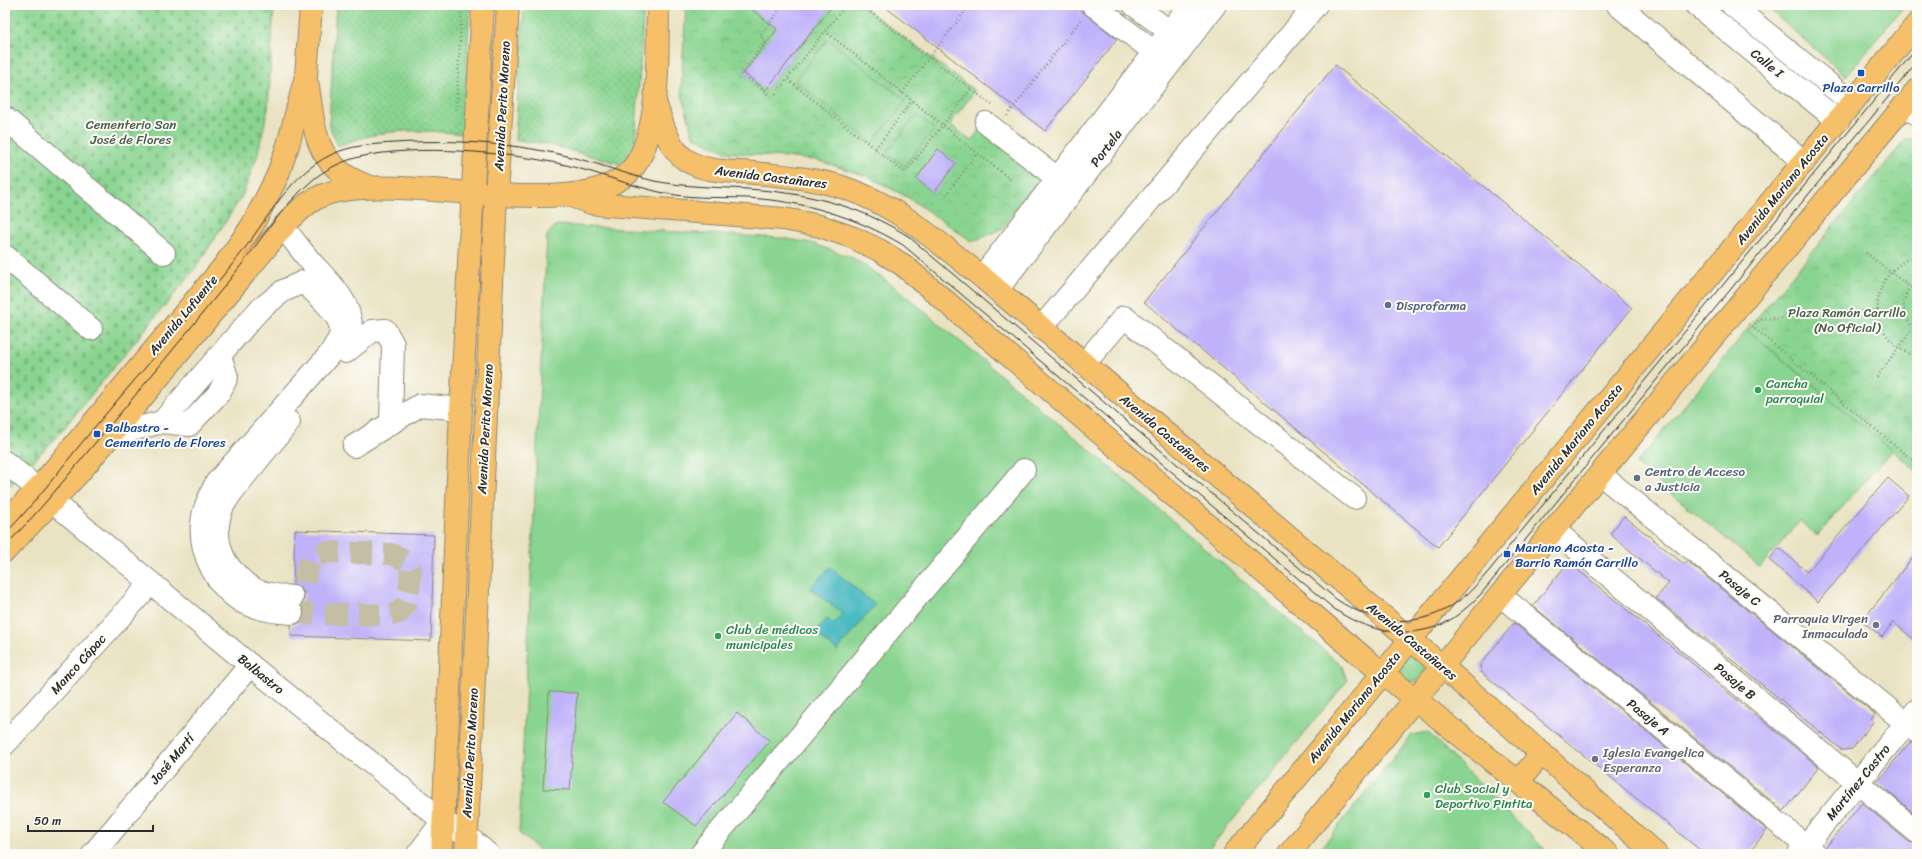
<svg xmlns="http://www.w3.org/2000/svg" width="1922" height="859" font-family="Sriracha,sans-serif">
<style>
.grass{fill:url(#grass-dots);stroke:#5a805e}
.cemetery{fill:url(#cemetery-stones);stroke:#5a805e}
.park{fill:url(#park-crowns);stroke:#5a805e}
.pitch{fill:#89d490;stroke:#5a805e}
.water{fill:#4bbac2;stroke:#3b7276}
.building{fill:#bfb2fa}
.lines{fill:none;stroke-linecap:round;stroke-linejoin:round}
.minor-tunnel{stroke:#c4bea5;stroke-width:22;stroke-dasharray:22 11;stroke-linecap:butt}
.minor-casing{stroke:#8a8777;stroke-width:24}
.major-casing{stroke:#8a8777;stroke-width:24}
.path{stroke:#8a8777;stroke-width:2.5;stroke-dasharray:1 3;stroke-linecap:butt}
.minor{stroke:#fff;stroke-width:22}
.major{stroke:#f6c06b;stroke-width:22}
.tram{stroke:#2b2b2b;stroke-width:1}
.transit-dot{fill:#1a4fb4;stroke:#fdfcf7;stroke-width:1.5}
.service-dot{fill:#5c6f8a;stroke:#fdfcf7;stroke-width:1.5}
.leisure-dot{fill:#2e9e5b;stroke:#fdfcf7;stroke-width:1.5}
.worship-dot{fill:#6b7280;stroke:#fdfcf7;stroke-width:1.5}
.labels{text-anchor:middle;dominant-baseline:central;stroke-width:4;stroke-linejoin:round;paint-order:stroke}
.street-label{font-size:13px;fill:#2b2b2b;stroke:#fdfcf7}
.transit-label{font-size:13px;fill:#164399;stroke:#fdfcf7;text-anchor:start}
.park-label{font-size:13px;fill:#475e49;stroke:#fdfcf7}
.service-label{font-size:13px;fill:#4e5e75;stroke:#fdfcf7;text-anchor:start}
.leisure-label{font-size:13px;fill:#27864d;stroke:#fdfcf7;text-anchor:start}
.worship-label{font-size:13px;fill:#5b616d;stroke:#fdfcf7;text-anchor:end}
</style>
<defs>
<pattern id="grass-dots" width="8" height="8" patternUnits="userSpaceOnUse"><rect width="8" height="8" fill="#89d490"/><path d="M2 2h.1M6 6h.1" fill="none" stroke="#76b67c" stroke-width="1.8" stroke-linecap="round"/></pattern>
<pattern id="cemetery-stones" width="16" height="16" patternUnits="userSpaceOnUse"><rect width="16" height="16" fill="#89d490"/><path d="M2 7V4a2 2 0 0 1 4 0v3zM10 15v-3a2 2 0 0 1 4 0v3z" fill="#76b67c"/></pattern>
<pattern id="park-crowns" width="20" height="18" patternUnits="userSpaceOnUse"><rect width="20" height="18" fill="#89d490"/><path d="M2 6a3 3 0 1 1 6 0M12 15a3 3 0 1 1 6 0" fill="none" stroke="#76b67c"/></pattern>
</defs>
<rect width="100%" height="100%" fill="#fdfcf7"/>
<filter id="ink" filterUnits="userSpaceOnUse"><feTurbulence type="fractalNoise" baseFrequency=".025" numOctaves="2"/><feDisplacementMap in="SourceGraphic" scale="8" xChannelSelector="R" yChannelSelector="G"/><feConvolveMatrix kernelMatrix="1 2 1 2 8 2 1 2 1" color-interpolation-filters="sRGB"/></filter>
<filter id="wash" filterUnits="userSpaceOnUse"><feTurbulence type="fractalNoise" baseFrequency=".012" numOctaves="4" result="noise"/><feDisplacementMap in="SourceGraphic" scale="16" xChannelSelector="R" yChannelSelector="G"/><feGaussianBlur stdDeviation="0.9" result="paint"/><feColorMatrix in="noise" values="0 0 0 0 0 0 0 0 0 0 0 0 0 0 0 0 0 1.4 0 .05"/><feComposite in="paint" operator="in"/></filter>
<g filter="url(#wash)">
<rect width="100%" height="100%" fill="#eae3c3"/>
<g class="grass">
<path d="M336 5H470L463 134C415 129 384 128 338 146L329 126Z"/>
<polygon points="524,5 644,5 635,144 627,158 620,164 543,143 515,140"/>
<circle cx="1412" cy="669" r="13"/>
</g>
<polygon class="cemetery" points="5,5 274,5 268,109 257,157 242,196 195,269 58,435 5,491"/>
<g class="park">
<polygon points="686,5 746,5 778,29 744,73 766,90 833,5 861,5 975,91 950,124 971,141 980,129 1042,175 1003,228 973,242 909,198 867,176 816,160 726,152 693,136 681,90"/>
<polygon points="1906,139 1917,139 1917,471 1747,330"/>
</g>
<g class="pitch">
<polygon points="1764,5 1905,5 1846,76"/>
<polygon points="828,39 906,101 872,143 795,81"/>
<polygon points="917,115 935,129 904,166 887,152"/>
<polygon points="556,225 781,238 811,243 853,258 894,286 1077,439 1342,666 1347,681 1205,854 544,854 519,833 547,235"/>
<polygon points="1747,330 1892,450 1817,536 1800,521 1760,567 1636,464"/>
<polygon points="1428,732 1549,854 1316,854 1412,735"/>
</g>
<polygon class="water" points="830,567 875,605 837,651 815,633 827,619 834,624 842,614 810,588"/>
<g id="blocks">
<g class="building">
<polygon points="746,5 833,5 766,90 744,73 777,29"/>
<polygon points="883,5 1074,5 1117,39 1045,131"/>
<polygon points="1335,65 1632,308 1438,547 1144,302"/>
<polygon points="938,149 956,163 934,193 916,179"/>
<polygon points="1888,478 1909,496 1818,602 1769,560 1779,548 1807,572"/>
<polygon points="1624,516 1684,564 1687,561 1875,714 1871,720 1873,722 1852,749 1842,750 1656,598 1669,583 1610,534"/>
<polygon points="295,530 434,535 431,641 291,636 291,625 297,624 302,620 304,613 301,605 304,599 304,592 299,587 293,584"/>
<polygon points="1917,552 1917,642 1893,622 1882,637 1862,621"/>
<polygon points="1566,565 1572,565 1819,767 1784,811 1533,606"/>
<polygon points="1514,623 1767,830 1748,854 1705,854 1481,672 1480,665"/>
<polygon points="549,692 577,693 570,790 543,789"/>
<polygon points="737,713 770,741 696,826 663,802"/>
<polygon points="1910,742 1917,744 1917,816 1877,782"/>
<polygon points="1862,803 1909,842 1917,844 1917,854 1832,854 1828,851 1826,847"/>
</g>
</g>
</g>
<g filter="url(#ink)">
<use href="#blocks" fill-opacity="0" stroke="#8a8777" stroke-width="1"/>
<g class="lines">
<polyline class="minor-tunnel" points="292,613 389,615 399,613 406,604 409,590 411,570 405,560 391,554 328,552 313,557 307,569 303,589 292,597"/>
<g class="minor-casing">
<g id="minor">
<polyline points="1093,5 1166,61"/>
<polyline points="1134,5 1181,40"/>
<polyline points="1618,5 1804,162"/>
<polyline points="1696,5 1838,121"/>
<polyline points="1732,5 1852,103"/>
<polyline points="1905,105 1917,114"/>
<polyline points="5,118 164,253"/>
<polyline points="986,123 1057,178"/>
<path d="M283 227C292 238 301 250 310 261 328 281 352 301 351 330"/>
<polyline points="5,256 91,329"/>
<polyline points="982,277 1190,5"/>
<polyline points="997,290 1215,5"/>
<polyline points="1041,328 1316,5"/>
<polyline points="346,352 372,331 385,330 393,344 391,423"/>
<polyline points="1084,364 1124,317 1354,498"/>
<polyline points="162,422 189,425 219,393 227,377 220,356"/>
<path d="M289 422C276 438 262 455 249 471 240 482 230 493 223 506 214 525 217 552 231 569 253 594 260 593 292 597"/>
<path d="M111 435 162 422 258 311 283 291 303 282C316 293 341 314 341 331 341 338 333 348 330 354L216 483C210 496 203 509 202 523 199 553 217 588 244 603 260 610 275 612 292 613"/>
<polyline points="354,446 420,405 461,409"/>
<polyline points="5,462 250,665 443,821 467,836 488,854"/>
<polyline points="1600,474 1917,732"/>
<polyline points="1554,530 1917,832"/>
<polyline points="1500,595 1816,854"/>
<polyline points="5,744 151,583"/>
<polyline points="93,854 250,665"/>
<polyline points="418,854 443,821"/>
<polyline points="701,854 1024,470"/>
<polyline points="1799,854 1917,710"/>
</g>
</g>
<g class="major-casing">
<g id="major">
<path d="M308 86C315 136 316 168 370 187"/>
<path d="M655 102C662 122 668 148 686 160 706 173 731 171 754 173 776 175 800 177 823 182 887 196 932 237 982 277L1443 667 1656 854"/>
<polyline points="568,195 591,203 608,205 784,219 820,226 854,238 879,250 903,265 1364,658 1608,854"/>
<polyline points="5,523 38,489 224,266 252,226 277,177 288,145 306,76 311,5"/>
<path d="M5 551 78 474 111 435 283 227C293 217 303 205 317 198 387 162 598 237 639 159 661 117 657 53 658 5"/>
<polyline points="1518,782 1542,753"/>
<polyline points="442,854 461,409 483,5"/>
<polyline points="466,854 496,195 508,5"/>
<polyline points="1234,854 1917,24"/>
<polyline points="1289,854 1500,595 1917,90"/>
</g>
</g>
<g class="path">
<polyline points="783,5 760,36 766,41 741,73 773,98 787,79"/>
<polyline points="846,5 787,79 875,149 912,101"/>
<polyline points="861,5 992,105"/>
<polyline points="825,31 1011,180"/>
<polyline points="902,93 970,5"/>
<polyline points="456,110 462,5"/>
<polyline points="1007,116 1082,18"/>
<polyline points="1917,134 1914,139 1917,175"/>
<polyline points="875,149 905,173 971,89"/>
<polyline points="944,198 977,153"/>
<polyline points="1866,253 1910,287"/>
<path d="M1917 255C1865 274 1864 339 1917 357"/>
<path d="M1917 282C1898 294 1901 318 1917 331"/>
<polyline points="1749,324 1917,464"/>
<polyline points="1753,328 1759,320 1878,310"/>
<polyline points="1877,377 1913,328"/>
</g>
<use href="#minor" class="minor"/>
<use href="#major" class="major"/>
<g class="tram">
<path d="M5 534C37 501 64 464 93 429 140 373 189 318 235 261 267 222 290 169 340 151 357 145 377 144 394 143 454 139 517 143 575 158 601 164 627 175 654 181 685 187 715 187 747 189 807 193 856 204 908 236L1336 599C1374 625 1422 630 1460 600 1471 592 1479 582 1488 572L1917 48"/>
<path d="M5 546C38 513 66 478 95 443 141 389 186 334 231 278 258 245 281 206 315 178 328 168 343 161 359 157 418 144 507 152 566 165 596 172 625 184 655 191 685 199 716 197 747 198 804 201 854 216 903 245L1333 608C1364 631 1406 640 1443 624 1457 617 1470 605 1481 594L1917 62"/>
</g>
</g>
</g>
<g class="transit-dot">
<rect x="1857" y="69" width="8" height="8" rx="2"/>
<rect x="93" y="430" width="8" height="8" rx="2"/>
<rect x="1503" y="550" width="8" height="8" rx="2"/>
</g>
<g class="service-dot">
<circle cx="1388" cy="305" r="4"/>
<circle cx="1637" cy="478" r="4"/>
</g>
<g class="leisure-dot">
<circle cx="1758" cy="390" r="4"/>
<circle cx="718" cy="636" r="4"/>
<circle cx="1427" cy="795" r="4"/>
</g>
<g class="worship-dot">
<circle cx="1876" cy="625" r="4"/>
<circle cx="1595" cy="759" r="4"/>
</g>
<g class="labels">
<g class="street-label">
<text transform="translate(1767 63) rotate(39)">Calle I</text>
<text transform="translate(502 106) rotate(-87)">Avenida Perito Moreno</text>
<text transform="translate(1106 148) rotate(-53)">Portela</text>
<text transform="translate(771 177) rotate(7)">Avenida Castañares</text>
<text transform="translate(1782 189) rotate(-51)">Avenida Mariano Acosta</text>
<text transform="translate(183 315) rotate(-50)">Avenida Lafuente</text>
<text transform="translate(485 429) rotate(-87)">Avenida Perito Moreno</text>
<text transform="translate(1165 433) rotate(40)">Avenida Castañares</text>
<text transform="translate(1576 439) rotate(-51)">Avenida Mariano Acosta</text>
<text transform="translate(1740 588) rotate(39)">Pasaje C</text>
<text transform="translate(1412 641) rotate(40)">Avenida Castañares</text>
<text transform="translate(78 664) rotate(-48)">Manco Cápac</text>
<text transform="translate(261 674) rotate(39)">Balbastro</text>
<text transform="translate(1735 681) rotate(40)">Pasaje B</text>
<text transform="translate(1354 707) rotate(-51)">Avenida Mariano Acosta</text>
<text transform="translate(1648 717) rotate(39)">Pasaje A</text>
<text transform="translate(470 753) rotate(-87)">Avenida Perito Moreno</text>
<text transform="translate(172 759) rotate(-50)">José Martí</text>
<text transform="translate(1858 782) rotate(-51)">Martínez Castro</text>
</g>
<g class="transit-label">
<text x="1861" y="87" text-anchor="middle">Plaza Carrillo</text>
<text x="105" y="427">Balbastro -<tspan x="105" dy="15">Cementerio de Flores</tspan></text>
<text x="1515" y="547">Mariano Acosta -<tspan x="1515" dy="15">Barrio Ramón Carrillo</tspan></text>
</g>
<g class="park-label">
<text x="131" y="124">Cementerio San<tspan x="131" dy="15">José de Flores</tspan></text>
<text x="1847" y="312">Plaza Ramón Carrillo<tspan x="1847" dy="15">(No Oficial)</tspan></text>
</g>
<g class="service-label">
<text x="1396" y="305">Disprofarma</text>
<text x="1645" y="471">Centro de Acceso<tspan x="1645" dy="15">a Justicia</tspan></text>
</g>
<g class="leisure-label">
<text x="1766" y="383">Cancha<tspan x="1766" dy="15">parroquial</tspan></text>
<text x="726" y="629">Club de médicos<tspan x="726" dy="15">municipales</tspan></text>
<text x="1435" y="788">Club Social y<tspan x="1435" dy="15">Deportivo Pintita</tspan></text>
</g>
<g class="worship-label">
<text x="1868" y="618">Parroquia Virgen<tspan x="1868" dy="15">Inmaculada</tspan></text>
<text x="1603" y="752" text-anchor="start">Iglesia Evangelica<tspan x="1603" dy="15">Esperanza</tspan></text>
</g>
</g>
<rect width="1922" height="859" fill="none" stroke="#fdfcf7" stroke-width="20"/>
<path d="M28 825v6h125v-6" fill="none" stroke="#2b2b2b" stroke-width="2"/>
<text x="34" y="825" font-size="12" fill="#2b2b2b" stroke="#fdfcf7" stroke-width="3" paint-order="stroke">50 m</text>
</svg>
